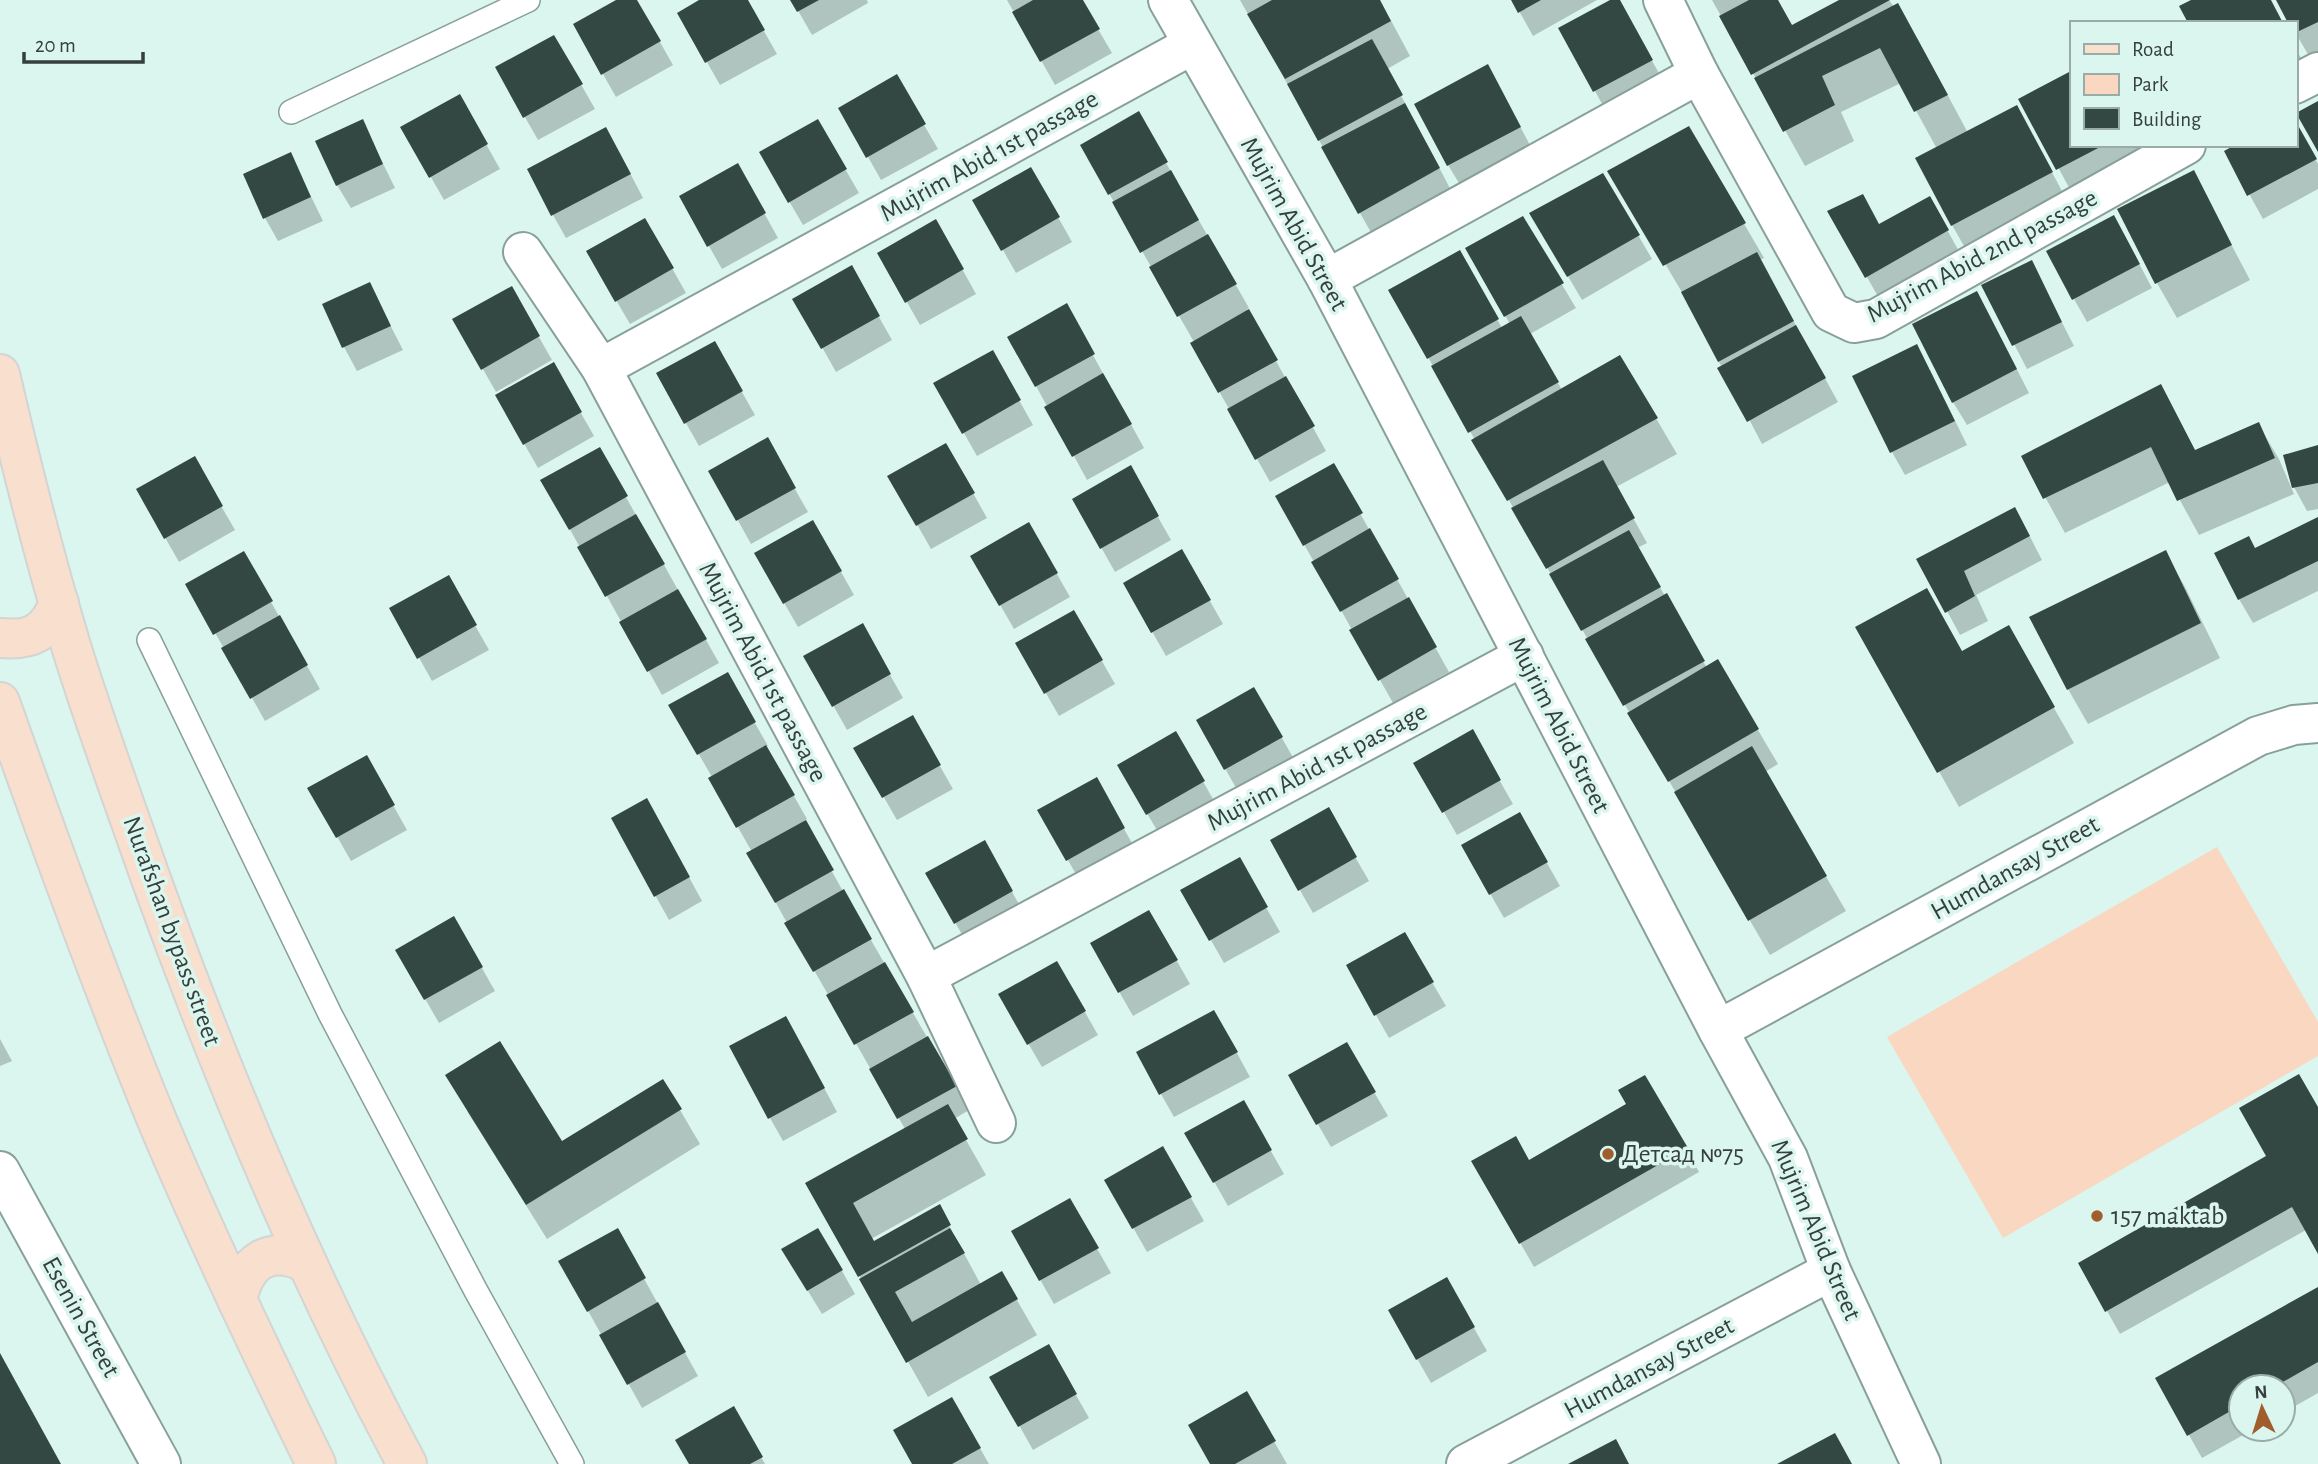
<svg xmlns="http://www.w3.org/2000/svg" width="2318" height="1464" font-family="'Alegreya Sans',sans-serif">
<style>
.green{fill:#f9d7c0}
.shadow{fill:#0003}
.building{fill:#334843}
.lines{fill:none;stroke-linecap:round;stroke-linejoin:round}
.service-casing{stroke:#88a09a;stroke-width:26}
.minor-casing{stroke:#88a09a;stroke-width:42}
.primary-casing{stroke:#d3d5d4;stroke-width:42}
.service{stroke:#fff;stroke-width:23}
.minor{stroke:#fff;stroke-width:38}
.primary{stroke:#f9dfcd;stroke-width:38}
.poi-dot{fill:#a05e2c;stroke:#dbf5ef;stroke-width:2.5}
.labels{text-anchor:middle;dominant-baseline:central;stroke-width:7;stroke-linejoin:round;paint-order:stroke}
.street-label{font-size:26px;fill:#353f3c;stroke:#dbf5ef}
.poi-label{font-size:26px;fill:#353f3c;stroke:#dbf5ef;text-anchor:start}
</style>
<rect width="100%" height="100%" fill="#dbf5ef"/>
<polygon class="green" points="2217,847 2318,1022 2318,1056 2003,1238 1887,1037"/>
<g class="shadow">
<polygon points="620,0 636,0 673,65 616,97 575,25"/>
<polygon points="703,0 746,0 777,54 720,85 679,13"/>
<polygon points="792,0 867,0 868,3 812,35"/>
<polygon points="1007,0 1081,0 1112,53 1055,85"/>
<polygon points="1240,0 1380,0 1410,56 1387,69 1452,192 1373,236"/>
<polygon points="1513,0 1597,0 1533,36"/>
<polygon points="1614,0 1618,0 1665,84 1608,115 1561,28"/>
<polygon points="1712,0 1777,0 1792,27 1843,0 1889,0 1918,40 1968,133 2017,107 2071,208 1972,260 1952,225 1937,149 1901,83 1841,112 1854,141 1805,166"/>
<polygon points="2278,0 2318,0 2318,51 2309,56 2295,32 2295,23"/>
<polygon points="554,37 595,109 538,140 497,68"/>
<polygon points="2295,47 2302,60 2295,63"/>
<polygon points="2071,73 2071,145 2142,145 2153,165 2078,204 2021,99"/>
<polygon points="896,77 938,149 881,180 841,109"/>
<polygon points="1501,90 1533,151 1462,188 1448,165"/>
<polygon points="459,96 500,169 444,200 403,128"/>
<polygon points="1138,114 1249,308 1247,309 1326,451 1270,482 1192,343 1194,342 1082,146"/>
<polygon points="362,121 395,188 351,208 337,185"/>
<polygon points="818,122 859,193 803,225 761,153"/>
<polygon points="2295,124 2318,164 2318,189 2263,219 2226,152 2295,145"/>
<polygon points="1689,129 1764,258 1760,260 1838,402 1762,444 1686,299 1610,171"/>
<polygon points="619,152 643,198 566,238 553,215"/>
<polygon points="290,154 323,221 278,241 265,218"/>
<polygon points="738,166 778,238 722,269 681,197"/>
<polygon points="1031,169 1072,242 1016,273 975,201"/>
<polygon points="2193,172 2250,280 2177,318 2157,283"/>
<polygon points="1603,175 1652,259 1582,300 1531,213"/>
<polygon points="1930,199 1961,255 1880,300 1830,212 1879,226"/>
<polygon points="1522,218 1576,308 1530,334 1562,390 1620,357 1677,454 1616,487 1647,543 1637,548 1707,668 1717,661 1778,764 1765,772 1846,911 1770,955 1625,705 1390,290 1459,252 1502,328 1510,324 1467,248"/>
<polygon points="645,220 686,293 630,324 588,252"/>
<polygon points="936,222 976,294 920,325 879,253"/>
<polygon points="2127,241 2152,288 2087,322 2074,299"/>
<polygon points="2031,262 2074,346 2027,369 1984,286"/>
<polygon points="851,268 892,340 836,372 795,299"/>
<polygon points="369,284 403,350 357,371 344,347 325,304"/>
<polygon points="511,288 552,360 496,392 455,320"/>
<polygon points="1066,306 1144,448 1087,480 1010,338"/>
<polygon points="1990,317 2029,393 1967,425 1953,402"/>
<polygon points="714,343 755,415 699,446 658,374"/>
<polygon points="992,352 1033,425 977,456 936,384"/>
<polygon points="553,364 594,436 538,468 497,396"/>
<polygon points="1930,370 1967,445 1905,475 1892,452"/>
<polygon points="2160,386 2196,452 2258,424 2279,459 2294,494 2199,535 2170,482 2065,533 2023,457"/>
<polygon points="767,440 808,512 751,544 711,472"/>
<polygon points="946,445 987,518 931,549 890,477"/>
<polygon points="2318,446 2318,509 2307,511 2294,487"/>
<polygon points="599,449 719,663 662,695 543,481"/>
<polygon points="194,459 235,530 179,562 138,490"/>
<polygon points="1333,465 1449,672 1393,703 1277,496"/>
<polygon points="1130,468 1171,540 1115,572 1074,499"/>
<polygon points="2318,519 2318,591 2253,623 2239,599 2255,550"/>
<polygon points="813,522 854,595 798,627 756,554"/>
<polygon points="1029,525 1070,597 1014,629 972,556"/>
<polygon points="2028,533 2042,560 1976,595 1988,621 1960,635 1919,559"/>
<polygon points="1182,552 1223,624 1166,656 1125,584"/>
<polygon points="2165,552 2185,587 2220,658 2088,724 2068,689"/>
<polygon points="244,554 320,689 265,721 188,585"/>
<polygon points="448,578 489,650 432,681 392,609"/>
<polygon points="1074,612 1115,684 1059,716 1018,644"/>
<polygon points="862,625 903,698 847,730 806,657"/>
<polygon points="1858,627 1962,653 2008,628 2074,743 1959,807"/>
<polygon points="727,674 768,746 766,747 807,819 804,821 845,895 969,1110 954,1119 986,1175 871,1239 874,1243 939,1207 981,1285 1002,1274 1037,1335 928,1397 807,1183 905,1129 787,923 749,854 752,852 710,778 712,777 671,706"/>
<polygon points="1254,689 1295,761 1239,793 1198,721"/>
<polygon points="912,717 953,789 897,820 856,749"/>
<polygon points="1472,732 1513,804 1457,835 1416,763"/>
<polygon points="1176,734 1217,806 1161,837 1119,766"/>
<polygon points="366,757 407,830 351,861 310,789"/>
<polygon points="1096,779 1137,852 1081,883 1040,811"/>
<polygon points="1328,810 1369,881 1313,913 1272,841"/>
<polygon points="1519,814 1560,886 1504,918 1463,846"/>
<polygon points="613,819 660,824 702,901 669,920"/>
<polygon points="984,842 1025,915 969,947 928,874"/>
<polygon points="1239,860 1280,932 1224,963 1183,891"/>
<polygon points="1149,912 1190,984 1133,1016 1092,944"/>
<polygon points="454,919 495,991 439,1023 397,950"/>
<polygon points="1404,935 1446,1006 1389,1038 1348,966"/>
<polygon points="1057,963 1098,1035 1042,1067 1000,995"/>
<polygon points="1227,1035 1250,1077 1174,1117 1161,1094"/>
<polygon points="0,1039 12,1061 0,1066"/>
<polygon points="799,1041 837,1112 783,1141 770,1118"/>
<polygon points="1346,1044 1388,1116 1331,1147 1290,1076"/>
<polygon points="1645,1077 1699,1172 1534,1267 1474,1162 1529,1162 1629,1105"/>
<polygon points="1243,1102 1284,1174 1228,1206 1187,1134"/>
<polygon points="680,1110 700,1144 547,1239 467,1111 561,1143"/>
<polygon points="2318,1110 2318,1250 2306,1230 2120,1334 2080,1263 2268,1157"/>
<polygon points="1163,1149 1204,1221 1147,1252 1106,1180"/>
<polygon points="1069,1200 1111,1273 1054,1304 1013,1232"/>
<polygon points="617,1230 698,1376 642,1408 561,1262"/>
<polygon points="842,1271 855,1294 822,1314 797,1273"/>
<polygon points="1446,1279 1487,1351 1431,1383 1390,1311"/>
<polygon points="2318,1289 2318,1393 2283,1413 2283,1387 2241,1387 2241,1429 2254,1429 2202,1458 2157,1379"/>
<polygon points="1048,1346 1089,1418 1033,1450 992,1377"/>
<polygon points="1246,1393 1287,1464 1212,1464"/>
<polygon points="952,1399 989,1464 914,1464"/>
<polygon points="734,1409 765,1464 691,1464"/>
</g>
<g class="building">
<polygon points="616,0 637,0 661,41 601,75 573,24"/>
<polygon points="699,0 748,0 765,30 705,63 677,13"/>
<polygon points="790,0 819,0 797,12"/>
<polygon points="1033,0 1083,0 1100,29 1040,62 1012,12"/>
<polygon points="1272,0 1380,0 1391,21 1285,79 1247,14"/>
<polygon points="1511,0 1541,0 1518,13"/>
<polygon points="1610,0 1620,0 1653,60 1593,92 1558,28"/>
<polygon points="1749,0 1778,0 1792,25 1839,0 1890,0 1751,75 1719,16"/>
<polygon points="2191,0 2271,0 2283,23 2188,23 2179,6"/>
<polygon points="2276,0 2318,0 2318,22 2295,33 2295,23 2288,23"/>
<polygon points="1898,3 1948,95 1914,112 1880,48 1822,76 1835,105 1783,132 1754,78"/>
<polygon points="554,35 583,84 523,118 495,67"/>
<polygon points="1372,39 1403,95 1318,141 1287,84"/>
<polygon points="1488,64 1521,127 1447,166 1414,104"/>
<polygon points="2071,71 2071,145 2104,145 2056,170 2018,99"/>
<polygon points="897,74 926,124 866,158 838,108"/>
<polygon points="460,94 488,144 429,178 400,127"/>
<polygon points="2318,101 2318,152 2296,113"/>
<polygon points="1405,103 1440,168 1358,214 1321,147"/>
<polygon points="2017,105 2053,172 1951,226 1915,158"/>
<polygon points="1139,111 1168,162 1108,195 1080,145"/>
<polygon points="363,119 383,164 336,186 315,141"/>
<polygon points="818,119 847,169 788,203 759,152"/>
<polygon points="2295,120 2317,159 2247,196 2224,151 2235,145 2295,145"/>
<polygon points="1689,126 1746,223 1663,266 1607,171"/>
<polygon points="606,127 631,174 551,216 527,169"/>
<polygon points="291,152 311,197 263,219 243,174"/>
<polygon points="738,163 766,213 707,247 679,196"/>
<polygon points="1031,167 1060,217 1001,251 972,200"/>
<polygon points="1171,170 1199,220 1140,253 1112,202"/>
<polygon points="2194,170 2232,245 2155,284 2117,209"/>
<polygon points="1603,173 1640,235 1567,277 1529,213"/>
<polygon points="1863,194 1879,224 1930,196 1949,230 1865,278 1827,211"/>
<polygon points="2114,215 2140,264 2072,300 2046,251"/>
<polygon points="1523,216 1564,283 1504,317 1465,248"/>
<polygon points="645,218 674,268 615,302 586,251"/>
<polygon points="936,219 964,269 905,303 877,253"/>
<polygon points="1208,234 1237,284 1177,317 1149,267"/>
<polygon points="1460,250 1499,319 1427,359 1388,290"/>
<polygon points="1757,252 1794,321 1718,362 1681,292"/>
<polygon points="2032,260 2062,322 2012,346 1981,285"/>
<polygon points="852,265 880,316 821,349 792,299"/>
<polygon points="370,282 391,326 342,348 322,304"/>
<polygon points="512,286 540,336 481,370 452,319"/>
<polygon points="1977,291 2017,369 1952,403 1912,324"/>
<polygon points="1067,303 1095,354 1035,387 1007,337"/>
<polygon points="1249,309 1278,360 1218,393 1190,343"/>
<polygon points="1521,316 1559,382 1468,433 1431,366"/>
<polygon points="1796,325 1826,378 1747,422 1717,368"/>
<polygon points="715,341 743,391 684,424 656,373"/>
<polygon points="1917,344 1955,421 1890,453 1852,376"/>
<polygon points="993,350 1021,400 962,434 933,383"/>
<polygon points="1620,355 1658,418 1507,501 1471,440"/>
<polygon points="554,362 582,412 523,445 495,395"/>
<polygon points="1103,373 1132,424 1072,457 1044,407"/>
<polygon points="1286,376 1315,426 1255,460 1227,409"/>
<polygon points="2161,384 2195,450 2259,422 2275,458 2177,501 2151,447 2043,499 2021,456"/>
<polygon points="768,437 796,488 736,521 708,471"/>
<polygon points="946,443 975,493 916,526 887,476"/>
<polygon points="2318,445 2318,483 2292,488 2283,455"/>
<polygon points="600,447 628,496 569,530 540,480"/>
<polygon points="195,456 223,506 164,539 136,489"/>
<polygon points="1603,460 1635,518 1546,569 1511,508"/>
<polygon points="1334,463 1363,513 1303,546 1275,496"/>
<polygon points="1131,465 1159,516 1100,549 1072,499"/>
<polygon points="2015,507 2030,536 1964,571 1975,596 1945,613 1916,559"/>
<polygon points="636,514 665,564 605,597 577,547"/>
<polygon points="2318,517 2318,561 2238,600 2214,553 2249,536 2255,548"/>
<polygon points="813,520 842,571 783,604 754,553"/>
<polygon points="1029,522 1058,573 999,606 970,556"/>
<polygon points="1370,528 1399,579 1340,612 1311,562"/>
<polygon points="1629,530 1661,587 1581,631 1549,574"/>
<polygon points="1182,549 1211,600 1151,633 1123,583"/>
<polygon points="2166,550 2201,623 2067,690 2029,617"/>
<polygon points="244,551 273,601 213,635 185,584"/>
<polygon points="449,575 477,625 417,659 389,608"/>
<polygon points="1927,588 1962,651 2009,625 2055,707 1937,773 1855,627"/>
<polygon points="678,589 707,639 647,672 619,622"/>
<polygon points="1667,593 1705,661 1623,706 1585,639"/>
<polygon points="1409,597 1437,647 1378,681 1349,630"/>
<polygon points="1074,610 1103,660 1044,694 1015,643"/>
<polygon points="280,615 308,665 250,699 221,648"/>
<polygon points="863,623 891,674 832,707 803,656"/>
<polygon points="1718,659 1759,729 1668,782 1627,713"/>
<polygon points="728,672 756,722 697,755 668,705"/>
<polygon points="1254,687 1283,737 1224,770 1196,720"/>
<polygon points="913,715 941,765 882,798 853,748"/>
<polygon points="1473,729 1501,780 1442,813 1413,763"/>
<polygon points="1176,731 1205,781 1146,815 1117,765"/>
<polygon points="766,745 795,795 736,828 708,778"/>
<polygon points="1752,746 1827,876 1748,921 1674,792"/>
<polygon points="367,755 395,805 336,838 307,788"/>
<polygon points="1097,777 1125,828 1066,861 1037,810"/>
<polygon points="647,798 690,877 654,897 611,818"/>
<polygon points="1329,807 1357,857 1298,891 1270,840"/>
<polygon points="1520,812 1548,862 1489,895 1461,845"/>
<polygon points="806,820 834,870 775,903 746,853"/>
<polygon points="985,840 1013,891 954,924 925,873"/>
<polygon points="1240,857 1268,907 1209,941 1180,890"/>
<polygon points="844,889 872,939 813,972 784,923"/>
<polygon points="1149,910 1178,960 1118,993 1090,943"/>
<polygon points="454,916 483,967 424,1000 395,950"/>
<polygon points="1405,932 1434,982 1374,1016 1346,965"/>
<polygon points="1057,961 1086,1011 1027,1045 998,994"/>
<polygon points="885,962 914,1012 854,1045 826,995"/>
<polygon points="1214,1010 1238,1052 1159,1095 1136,1052"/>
<polygon points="786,1016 825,1088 768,1119 729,1046"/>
<polygon points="928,1036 957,1086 897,1119 869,1069"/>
<polygon points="500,1041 562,1141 663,1079 682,1109 526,1205 445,1075"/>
<polygon points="1347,1042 1376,1092 1316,1125 1288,1075"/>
<polygon points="2299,1074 2318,1107 2318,1254 2292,1207 2105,1312 2078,1263 2266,1156 2239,1108"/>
<polygon points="1645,1075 1688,1148 1519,1244 1471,1161 1516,1136 1529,1160 1626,1104 1618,1090"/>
<polygon points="1244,1100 1272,1150 1213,1183 1184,1133"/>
<polygon points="948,1104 968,1139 853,1203 874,1241 940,1204 951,1225 858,1277 805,1183"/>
<polygon points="1163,1146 1192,1197 1132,1229 1104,1180"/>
<polygon points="1070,1198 1099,1248 1039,1281 1011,1231"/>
<polygon points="618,1228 646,1278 587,1312 558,1261"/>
<polygon points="818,1228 843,1270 807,1291 781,1249"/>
<polygon points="950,1228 965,1253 895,1292 912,1322 1002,1271 1018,1299 906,1363 859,1279"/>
<polygon points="1447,1277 1475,1327 1416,1360 1388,1310"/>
<polygon points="2318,1287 2318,1362 2274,1387 2241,1387 2241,1405 2187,1436 2155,1378"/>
<polygon points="658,1302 686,1352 627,1385 599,1335"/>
<polygon points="1049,1344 1077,1394 1018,1427 989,1377"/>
<polygon points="0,1353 61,1464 0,1464"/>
<polygon points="1247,1391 1276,1441 1235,1464 1210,1464 1188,1425"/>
<polygon points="952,1397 981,1448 952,1464 912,1464 893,1430"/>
<polygon points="734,1406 763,1457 750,1464 689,1464 675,1440"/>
<polygon points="1835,1433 1852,1464 1777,1464"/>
<polygon points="1616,1439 1629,1464 1568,1464"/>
</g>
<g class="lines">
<g class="service-casing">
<g id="service">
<polyline points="291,112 528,0"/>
<polyline points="149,640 330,1014 476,1291 572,1464"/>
</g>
</g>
<g class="minor-casing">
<g id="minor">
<polyline points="1168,0 1327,279 1718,1030 1788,1158 1831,1271 1921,1464"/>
<polyline points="1663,0 1699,74 1831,312 1854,323 1876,319 2186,145"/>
<polyline points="2295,84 2318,72"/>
<polyline points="523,252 601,368 926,976 996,1123"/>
<polyline points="1327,279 1699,74"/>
<polyline points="601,368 1192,45"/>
<polyline points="926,976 1524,656"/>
<polyline points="1718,1030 2258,736 2294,725 2318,723"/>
<polyline points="0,1171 161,1464"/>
<polyline points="1466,1464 1831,1271"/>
</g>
</g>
<g class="primary-casing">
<g id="primary">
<path d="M0 374C21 465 44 556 71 646 95 724 124 802 151 879 223 1079 306 1276 407 1464"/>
<path d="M0 638C31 641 47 633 59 603"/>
<path d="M0 702C49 841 100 981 156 1118 205 1235 260 1350 316 1464"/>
<path d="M237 1300C246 1261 268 1245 307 1263"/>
</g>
</g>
<use href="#service" class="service"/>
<use href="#minor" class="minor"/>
<use href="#primary" class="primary"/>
</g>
<g class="poi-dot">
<circle cx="1608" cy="1154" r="7"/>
<circle cx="2097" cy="1216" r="7"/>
</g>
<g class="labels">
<g class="street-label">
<text transform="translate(989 156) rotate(-29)">Mujrim Abid 1st passage</text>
<text transform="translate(1294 224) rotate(61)">Mujrim Abid Street</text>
<text transform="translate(1982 256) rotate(-28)">Mujrim Abid 2nd passage</text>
<text transform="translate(763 672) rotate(62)">Mujrim Abid 1st passage</text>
<text transform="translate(1559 725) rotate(63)">Mujrim Abid Street</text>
<text transform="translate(1317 767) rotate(-28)">Mujrim Abid 1st passage</text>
<text transform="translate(2015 868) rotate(-29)">Humdansay Street</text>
<text transform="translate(172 931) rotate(70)">Nurafshan bypass street</text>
<text transform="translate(1816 1230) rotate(67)">Mujrim Abid Street</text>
<text transform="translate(81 1317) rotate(61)">Esenin Street</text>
<text transform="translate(1649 1368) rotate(-28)">Humdansay Street</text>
</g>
<g class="poi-label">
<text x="1622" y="1154">Детсад №75</text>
<text x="2111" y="1216">157 maktab</text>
</g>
</g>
<rect x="2070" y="21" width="228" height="126" fill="#dbf5ef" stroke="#99aca7" stroke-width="2"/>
<rect x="2084" y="44" width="35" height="10" fill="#f9dfcd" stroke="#99aca7" stroke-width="2"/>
<text x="2132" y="56" font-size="21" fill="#353f3c">Road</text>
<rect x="2084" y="74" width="35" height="21" fill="#f9d7c0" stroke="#99aca7" stroke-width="2"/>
<text x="2132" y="91" font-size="21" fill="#353f3c">Park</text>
<rect x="2084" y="108" width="35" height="21" fill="#334843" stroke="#99aca7" stroke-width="2"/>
<text x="2132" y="126" font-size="21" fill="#353f3c">Building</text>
<g transform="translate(2262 1408) rotate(356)"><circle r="33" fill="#dbf5ef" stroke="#99aca7" stroke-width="2"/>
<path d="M0-5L12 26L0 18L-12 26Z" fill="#a05e2c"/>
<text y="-10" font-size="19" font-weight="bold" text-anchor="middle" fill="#353f3c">N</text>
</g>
<path d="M24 52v10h119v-10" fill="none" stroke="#353f3c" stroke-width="3.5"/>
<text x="35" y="52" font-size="21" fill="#353f3c" stroke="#dbf5ef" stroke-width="5" paint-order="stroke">20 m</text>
</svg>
